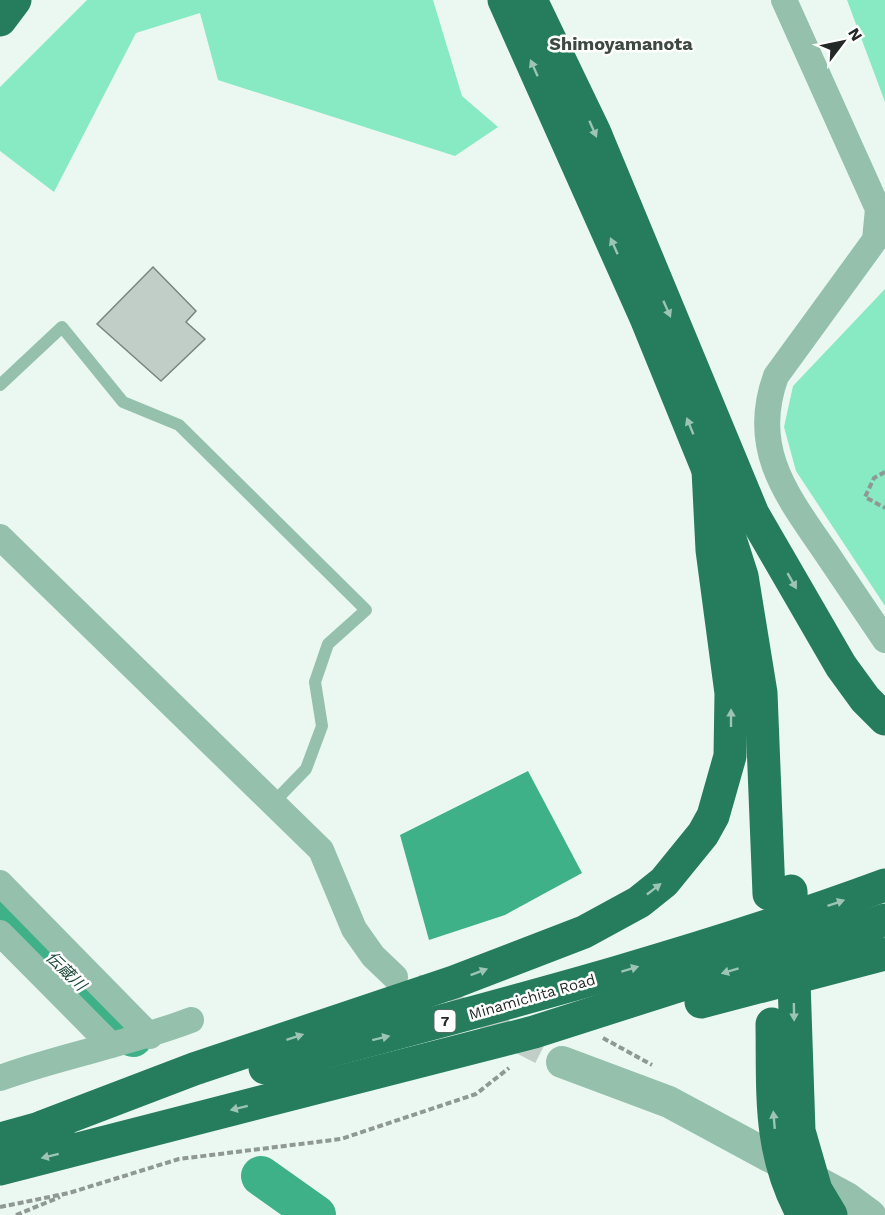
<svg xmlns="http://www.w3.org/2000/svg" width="885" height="1215" font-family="'Work Sans','Noto Sans JP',sans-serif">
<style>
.green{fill:#87eac2}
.water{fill:#3fb188}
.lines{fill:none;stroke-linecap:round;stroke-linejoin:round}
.river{stroke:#3fb188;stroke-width:40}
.building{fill:#c1cec8;stroke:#798680;stroke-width:1.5}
.minor-tunnel{stroke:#c2cfc9;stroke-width:26;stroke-dasharray:26 13;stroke-linecap:butt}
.path{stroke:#8f9894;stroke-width:4;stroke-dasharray:6 3;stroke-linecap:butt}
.service{stroke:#94c0ac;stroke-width:12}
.minor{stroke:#94c0ac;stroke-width:26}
.tertiary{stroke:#94c0ac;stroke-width:32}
.motorway{stroke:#257d5e;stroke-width:33}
.motorway-bridge{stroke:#257d5e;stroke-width:33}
.oneway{fill:#9dc4b7}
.labels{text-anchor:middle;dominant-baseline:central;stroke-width:5;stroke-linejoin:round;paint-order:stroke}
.shield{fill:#fff;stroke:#666968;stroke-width:1.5}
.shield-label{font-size:14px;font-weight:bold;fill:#242927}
.street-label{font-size:15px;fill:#242927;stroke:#fff}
.water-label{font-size:16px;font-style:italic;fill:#174635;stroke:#fff}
.quarter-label{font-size:18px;font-weight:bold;fill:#3e4944;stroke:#fff}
</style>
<rect width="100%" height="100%" fill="#eaf8f1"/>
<g class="green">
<polygon points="87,0 433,0 462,96 498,127 455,156 218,80 200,13 136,33 54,192 0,151 0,87"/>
<polygon points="847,0 885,0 885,102"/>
<polygon points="885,289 885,606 796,471 784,427 793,386"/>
</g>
<polygon class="water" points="528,771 582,873 505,915 429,940 400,835"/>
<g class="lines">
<g class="river">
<polyline points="0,906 133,1037"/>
<polyline points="261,1176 316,1215"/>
</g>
</g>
<polygon class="building" points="153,267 196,311 186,322 205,339 161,381 97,324"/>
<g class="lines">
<polyline class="minor-tunnel" points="414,986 562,1062"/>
<g class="path">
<polyline points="885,472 874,478 865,497 885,508"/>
<polyline points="603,1038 652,1065"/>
<polyline points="0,1207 69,1193 179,1159 341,1139 476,1094 509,1068"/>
<polyline points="16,1215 60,1197"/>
</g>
<polyline class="service" points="0,385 62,327 123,402 179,425 366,610 328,644 315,682 322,726 306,769 274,802"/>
<g class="minor">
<path d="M784 0 878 209 875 240 776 376C750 447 785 493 823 548 844 579 864 609 885 640"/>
<polyline points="0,537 321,850 354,929 373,956 395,977"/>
<polyline points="0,883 150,1036"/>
<polyline points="0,933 111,1045"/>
<path d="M0 1078C63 1055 129 1044 191 1020"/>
</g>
<polyline class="tertiary" points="562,1062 669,1102 847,1198 870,1215"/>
<g class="motorway">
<polyline points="504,0 646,318 708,470 742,576 761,693 769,894"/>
<polyline points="531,0 595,133 753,514 841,666 865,699 885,719"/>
<polyline points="0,20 15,0"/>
<polyline points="701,1002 885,954"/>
<path d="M265 1068C474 1012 682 960 885 885"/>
<polyline points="42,1127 194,1069 454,982 584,932 639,902 664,882 703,834 713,816 730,756 731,693 712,550 708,470"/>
<polyline points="0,1139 62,1122"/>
<polyline points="0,1169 534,1032 885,920"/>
</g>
<g class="motorway-bridge">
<polyline points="791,891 799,1131 816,1190 831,1215"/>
<path d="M772 1024C773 1094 768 1152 803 1215"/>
</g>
</g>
<defs><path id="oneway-solid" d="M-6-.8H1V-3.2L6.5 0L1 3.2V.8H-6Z" transform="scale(1.5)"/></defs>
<g class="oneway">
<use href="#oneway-solid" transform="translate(534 68) rotate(-114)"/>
<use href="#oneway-solid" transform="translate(593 129) rotate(66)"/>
<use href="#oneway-solid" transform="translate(614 246) rotate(-114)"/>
<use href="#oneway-solid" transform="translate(667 309) rotate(66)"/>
<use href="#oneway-solid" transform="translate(690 426) rotate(-112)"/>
<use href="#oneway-solid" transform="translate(792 581) rotate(60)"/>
<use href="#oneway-solid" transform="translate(731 718) rotate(-90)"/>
<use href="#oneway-solid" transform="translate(654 889) rotate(-38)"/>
<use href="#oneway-solid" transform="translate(836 903) rotate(-19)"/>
<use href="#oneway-solid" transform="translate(630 969) rotate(-17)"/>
<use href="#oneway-solid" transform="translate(730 971) rotate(163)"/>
<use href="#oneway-solid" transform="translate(479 972) rotate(-21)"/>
<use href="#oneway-solid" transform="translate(794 1012) rotate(89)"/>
<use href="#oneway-solid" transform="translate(295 1037) rotate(-18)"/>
<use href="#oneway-solid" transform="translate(381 1038) rotate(-14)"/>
<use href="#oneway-solid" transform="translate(239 1108) rotate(166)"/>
<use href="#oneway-solid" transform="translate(774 1120) rotate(-95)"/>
<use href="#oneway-solid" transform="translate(50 1156) rotate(166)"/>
</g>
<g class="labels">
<rect class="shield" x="434.5" y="1010" width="21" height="22" rx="4.5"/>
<g class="shield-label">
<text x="445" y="1021">7</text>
</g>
<g class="street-label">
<text transform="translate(532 997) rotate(-16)">Minamichita Road</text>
</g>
<g class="water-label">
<text transform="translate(66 971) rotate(44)">伝蔵川</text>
</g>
<g class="quarter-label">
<text x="621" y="43">Shimoyamanota</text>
</g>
</g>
<g transform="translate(843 42) rotate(58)" stroke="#ffffff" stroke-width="4.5" paint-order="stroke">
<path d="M0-4.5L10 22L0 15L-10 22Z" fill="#242927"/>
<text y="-9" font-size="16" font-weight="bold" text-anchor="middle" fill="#242927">N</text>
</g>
</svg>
